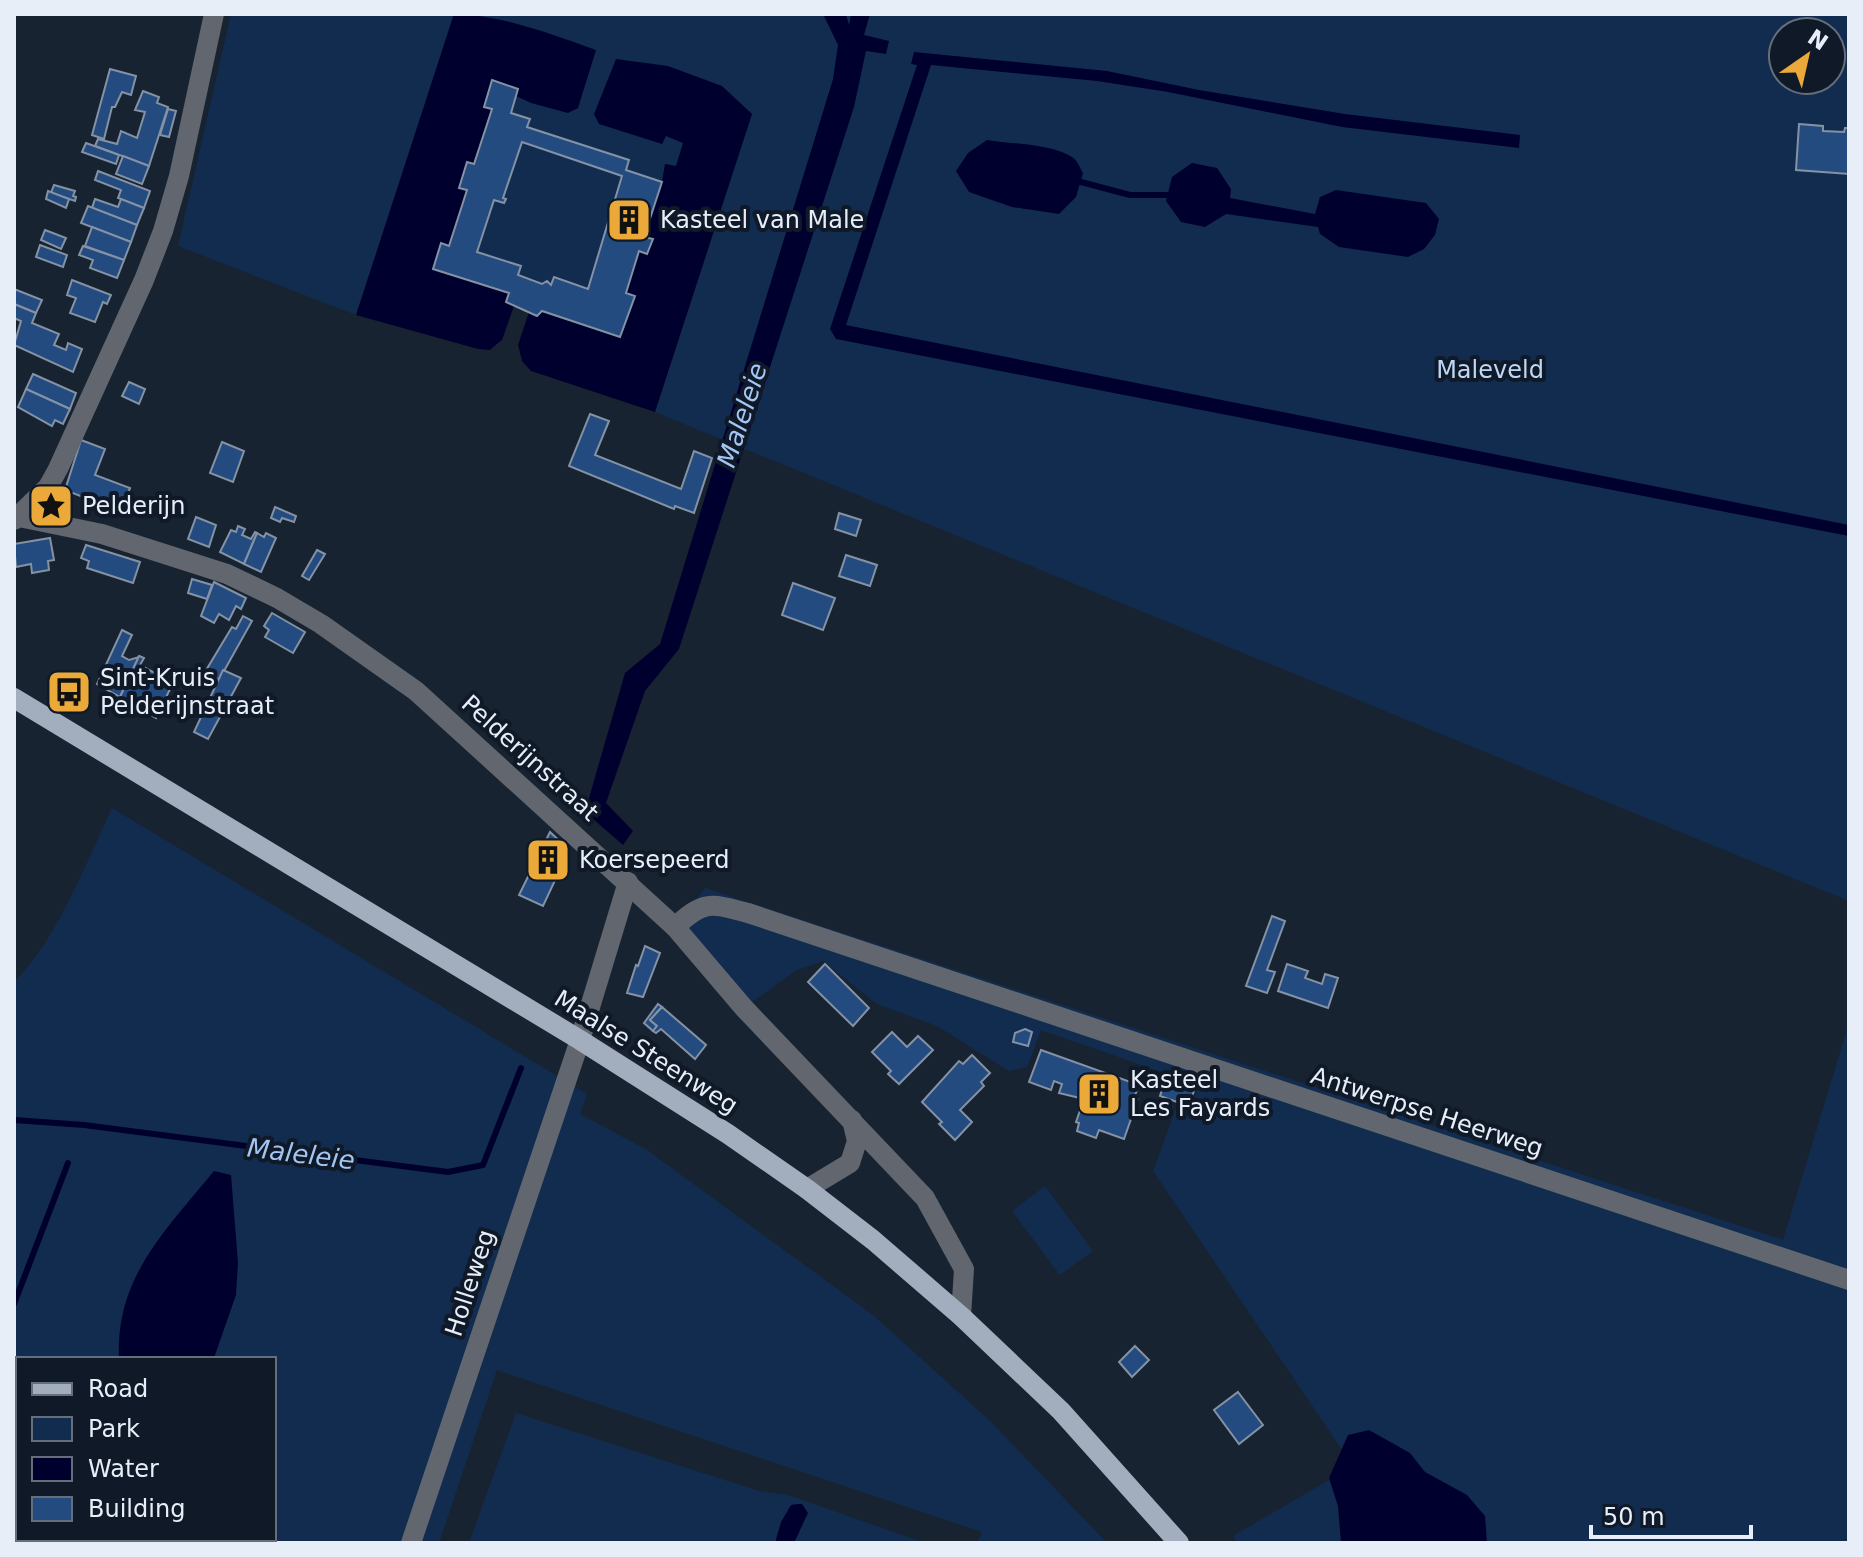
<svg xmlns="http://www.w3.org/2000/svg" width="1863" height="1557" font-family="'DejaVu Sans',sans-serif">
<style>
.green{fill:#122c4f;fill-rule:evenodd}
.water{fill:#00002e}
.pier{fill:#182331}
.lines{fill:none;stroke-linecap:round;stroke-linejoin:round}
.stream{stroke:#00002e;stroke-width:6}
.building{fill:#244b7f;stroke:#8492a4;stroke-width:2;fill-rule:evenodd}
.street{stroke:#62676f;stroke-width:20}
.primary{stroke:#a2adbe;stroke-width:20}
.labels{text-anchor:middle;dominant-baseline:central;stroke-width:8;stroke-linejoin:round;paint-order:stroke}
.poi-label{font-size:24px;fill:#e7eef8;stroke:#0f1927;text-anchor:start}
.park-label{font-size:24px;fill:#bfd7f7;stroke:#0f1927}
.street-label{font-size:24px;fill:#e7eef8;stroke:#0f1927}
.water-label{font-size:26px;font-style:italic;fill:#a2c5f4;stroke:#0f1927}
</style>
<rect width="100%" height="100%" fill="#182331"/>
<g class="green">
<polygon points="231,14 460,14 453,17 356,315 178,246"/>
<path d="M471 14H1849V901L655 412 752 114 668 66 663 144 665 136 684 143 676 166 665 164 662 182 626 170 629 160 527 127 529 119 511 113 516 96 567 113 548 33ZM1783 32H1831V80H1783Z"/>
<polygon points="522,142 622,176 588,289 551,285 547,281 542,284 518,275 521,266 477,252 494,200 504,202 505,199 503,198"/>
<path d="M112 808 587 1094 580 1114 647 1150 873 1315 991 1422 1107 1543H977L982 1532 497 1370 439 1543H14V982C57 940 86 863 112 808ZM18 1359H274V1539H18Z"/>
<polygon points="705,888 1783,1240 1849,1023 1849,1543 1238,1543 1233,1536 1353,1466 1153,1171 1178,1103 1192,1108 1199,1085 1041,1030 1027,1067 1009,1071 937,1026 877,1004 823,961 795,971 744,1008 675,927"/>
<polygon points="1045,1186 1093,1251 1060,1275 1012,1211"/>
<polygon points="516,1413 759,1491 788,1495 925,1543 469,1543"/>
</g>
<g class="water">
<path d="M451 14C500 14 550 34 596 50L578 108 568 113 531 103 516 96 518 89 492 80 484 106 492 109 474 164 459 187 467 190 449 246 441 244 509 293 506 303 537 316 542 311 620 337 635 297 626 293 639 251 647 253 652 240 644 237 662 182 665 164 676 166 683 143 666 136 662 144 599 124 594 114 616 59 668 66 722 86 752 114 655 412 531 371 522 361 518 346 502 340 490 350 478 349 356 315 453 17Z"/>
<polygon points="823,14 846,14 849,25 851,14 870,14 864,35 889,41 886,54 866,51 854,107 679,649 645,691 606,803 633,831 623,845 585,812 625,673 660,644 833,79 838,45"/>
<polygon points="914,52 1107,71 1199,90 1345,114 1520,135 1519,148 1342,127 1168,92 1097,81 931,65 846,325 1849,525 1849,536 836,339 830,329 917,65 911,64"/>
<path d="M987 140C1011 144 1052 144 1072 157 1077 160 1080 168 1083 173L1076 197 1059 214 1012 207 969 192 956 171 968 153Z"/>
<polygon points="1192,163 1217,168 1231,189 1230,198 1315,214 1320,197 1336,190 1426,203 1439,219 1435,235 1424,249 1408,257 1339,247 1320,234 1318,227 1226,214 1205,227 1181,222 1166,201 1172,177"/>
<path d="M214 1171 231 1175 238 1263 236 1295 214 1358 119 1359C115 1277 166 1230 214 1171Z"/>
<polygon points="1369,1430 1410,1453 1425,1472 1467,1495 1485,1516 1487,1543 1341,1543 1338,1506 1329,1478 1348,1435"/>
<polygon points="798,1504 802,1504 808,1513 794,1543 775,1543 781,1522 791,1505"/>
</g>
<polygon class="pier" points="514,306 529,312 518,345 522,361 517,360 514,348 503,344 494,352 490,350 502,340"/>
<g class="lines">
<g class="stream">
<polyline points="1081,182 1130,195 1168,195"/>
<polyline points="14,1120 84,1125 448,1172 483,1165 521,1068"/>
<polyline points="14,1304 68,1163"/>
</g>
</g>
<g class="building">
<polygon points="110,69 136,76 131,95 122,92 115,107 112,107 104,139 92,135"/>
<path d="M492 80 518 89 511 113 530 119 527 127 629 160 626 170 662 182 644 237 653 239 647 254 639 251 626 293 635 296 620 337 542 311 537 316 506 302 509 293 433 269 441 243 449 246 467 190 459 188 467 162 474 164 492 109 484 107ZM522 142 622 176 588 289 554 277 551 285 547 281 542 284 518 275 521 266 477 252 494 200 504 203 506 199 503 198Z"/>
<polygon points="143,91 159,97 157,103 168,107 149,166 95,146 98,139 117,144 121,131 137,138 145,112 135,110"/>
<polygon points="168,109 176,111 169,137 160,135"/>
<polygon points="1799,124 1823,126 1823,131 1844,132 1845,128 1849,128 1849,174 1796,170"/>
<polygon points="86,143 119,155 116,164 82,152"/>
<polygon points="123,156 149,166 142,184 116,174"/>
<polygon points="98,171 150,191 144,208 118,198 121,190 95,180"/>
<polygon points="54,185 75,191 73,196 76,197 75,201 51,193"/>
<polygon points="48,191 69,199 66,208 46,199"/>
<polygon points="95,199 118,207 121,199 144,208 137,225 92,208"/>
<polygon points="88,206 137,225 131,242 81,223"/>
<polygon points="92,227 131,242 124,260 85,246"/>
<polygon points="45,230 66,238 61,249 41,240"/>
<polygon points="40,245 67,255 63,267 36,257"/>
<polygon points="83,246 124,260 117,278 90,268 93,260 79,255"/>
<polygon points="72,280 111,295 107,304 103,302 95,322 70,313 76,298 67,295"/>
<polygon points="14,289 42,300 36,313 14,304"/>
<polygon points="14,304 36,313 32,323 59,334 54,345 66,350 68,343 82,349 73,372 14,345 21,321 14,318"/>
<polygon points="33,374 76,393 70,409 26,389"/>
<polygon points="129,382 145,389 139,404 122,396"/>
<polygon points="26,389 70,409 63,424 55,420 52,426 18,407"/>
<polygon points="590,414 609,421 595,455 681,489 694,451 712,458 694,513 675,506 674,509 569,466"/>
<polygon points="81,440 105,449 95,475 130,488 121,512 65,490"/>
<polygon points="222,442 244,451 233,482 210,473"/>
<polygon points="275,507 296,516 294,522 282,518 280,522 271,518"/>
<polygon points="839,513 861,520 856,536 835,529"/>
<polygon points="196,517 216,525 209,547 188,539"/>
<polygon points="238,526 245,529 242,535 251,539 255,532 257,533 244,564 220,552 231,530 236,532"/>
<polygon points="257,533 264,537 266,533 276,538 261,572 244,564"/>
<polygon points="50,538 54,560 48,561 49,570 32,573 31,564 16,567 14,544"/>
<polygon points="86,545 140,562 133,583 87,568 89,561 81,558"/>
<polygon points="317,550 325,554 309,580 302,576"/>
<polygon points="846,555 877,565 870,586 839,576"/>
<polygon points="192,579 212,585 207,599 188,593"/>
<polygon points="214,582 246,598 241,609 236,606 229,620 219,614 214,623 201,616"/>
<polygon points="793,583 835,598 823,630 782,615"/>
<polygon points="272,613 305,632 293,653 265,637 269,630 264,626"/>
<polygon points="243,616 252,621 219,680 205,672 232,627 236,629"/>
<polygon points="122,630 132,635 122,656 129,660 139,657 120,697 97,684"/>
<polygon points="139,656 144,658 140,665 173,683 156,718 120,697"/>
<polygon points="223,670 241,678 208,739 194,732"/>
<polygon points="550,832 566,847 554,872 558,874 543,906 519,895"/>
<polygon points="1272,916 1285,921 1267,970 1275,972 1267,993 1246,986"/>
<polygon points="645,946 660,953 643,997 627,993 636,965 638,966"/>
<polygon points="825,964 869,1008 853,1026 808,982"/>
<polygon points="1287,964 1308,971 1305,978 1322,984 1325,974 1338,978 1328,1008 1278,991"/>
<polygon points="658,1004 662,1007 650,1020 657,1026 653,1031 644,1023"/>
<polygon points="662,1007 706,1045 695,1059 661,1029 656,1033 653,1031 657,1026 650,1020"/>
<polygon points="1025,1029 1032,1032 1028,1046 1013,1042 1015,1033"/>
<polygon points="892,1032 907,1047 918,1036 933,1050 899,1084 888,1074 891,1071 872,1052"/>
<polygon points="1041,1050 1139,1085 1134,1098 1138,1099 1124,1139 1099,1130 1096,1138 1077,1131 1079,1123 1076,1122 1084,1099 1059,1093 1062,1084 1054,1081 1051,1090 1029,1082"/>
<polygon points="972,1055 990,1073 981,1082 984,1086 960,1110 972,1122 955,1140 939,1124 942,1122 922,1102 959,1061 963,1064"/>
<polygon points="1165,1081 1194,1091 1190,1101 1179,1097 1177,1102 1160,1096"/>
<polygon points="1135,1346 1149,1360 1132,1377 1119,1362"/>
<polygon points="1238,1392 1263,1425 1239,1444 1214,1410"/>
</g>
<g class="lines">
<g class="street">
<polyline points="19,517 102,534 227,574 277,598 321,624 416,691 675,927 744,1008 925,1198 964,1269 961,1316"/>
<polyline points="14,520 48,487 58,469 144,280 163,231 179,176 214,14"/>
<path d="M675 927C704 900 710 903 748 913L1849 1280"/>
<polyline points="807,1189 850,1163 857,1141 852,1120"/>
<polyline points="411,1543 580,1040 628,882"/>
</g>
<polyline class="primary" points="14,698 580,1040 728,1134 807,1189 873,1240 961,1316 1061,1411 1179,1543"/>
</g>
<defs>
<g id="building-square" transform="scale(2.3)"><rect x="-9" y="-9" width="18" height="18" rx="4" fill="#eba939" stroke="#0f1927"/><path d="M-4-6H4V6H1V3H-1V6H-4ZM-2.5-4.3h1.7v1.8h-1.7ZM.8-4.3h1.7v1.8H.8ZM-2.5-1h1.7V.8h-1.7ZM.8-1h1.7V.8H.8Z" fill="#111"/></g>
<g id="sight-square" transform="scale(2.3)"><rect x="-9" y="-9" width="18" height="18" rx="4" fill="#eba939" stroke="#0f1927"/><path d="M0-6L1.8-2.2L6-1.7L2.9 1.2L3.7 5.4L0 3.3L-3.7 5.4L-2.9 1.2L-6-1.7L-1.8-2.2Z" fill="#111"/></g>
<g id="bus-square" transform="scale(2.3)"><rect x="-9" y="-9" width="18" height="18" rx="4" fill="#eba939" stroke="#0f1927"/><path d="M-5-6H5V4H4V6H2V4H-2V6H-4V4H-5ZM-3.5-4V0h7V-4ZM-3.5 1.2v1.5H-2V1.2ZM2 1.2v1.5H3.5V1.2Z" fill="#111"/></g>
</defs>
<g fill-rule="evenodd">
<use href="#building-square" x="629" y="220"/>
<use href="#sight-square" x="51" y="506"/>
<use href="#bus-square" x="69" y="692"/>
<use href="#building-square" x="548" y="860"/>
<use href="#building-square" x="1099" y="1094"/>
</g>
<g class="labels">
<g class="poi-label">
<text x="660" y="220">Kasteel van Male</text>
<text x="82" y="506">Pelderijn</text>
<text x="100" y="678">Sint-Kruis<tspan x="100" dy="28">Pelderijnstraat</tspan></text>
<text x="579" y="860">Koersepeerd</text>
<text x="1130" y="1080">Kasteel<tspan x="1130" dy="28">Les Fayards</tspan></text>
</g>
<g class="park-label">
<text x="1490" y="370">Maleveld</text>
</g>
<g class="street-label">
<text transform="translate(530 758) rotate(42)">Pelderijnstraat</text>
<text transform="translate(646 1052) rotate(32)">Maalse Steenweg</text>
<text transform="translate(1427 1112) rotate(18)">Antwerpse Heerweg</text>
<text transform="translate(470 1283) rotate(-72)">Holleweg</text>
</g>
<g class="water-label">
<text transform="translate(742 415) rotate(-72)">Maleleie</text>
<text transform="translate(301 1154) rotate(7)">Maleleie</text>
</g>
</g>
<rect width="1863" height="1557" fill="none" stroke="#e7eef8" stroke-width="32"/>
<rect x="16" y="1357" width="260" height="184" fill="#0f1927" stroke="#656e7b" stroke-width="2"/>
<rect x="32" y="1383" width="40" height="12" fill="#a2adbe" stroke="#656e7b" stroke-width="2"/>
<text x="88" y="1397" font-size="24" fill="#e7eef8">Road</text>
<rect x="32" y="1417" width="40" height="24" fill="#122c4f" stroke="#656e7b" stroke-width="2"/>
<text x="88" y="1437" font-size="24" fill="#e7eef8">Park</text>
<rect x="32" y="1457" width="40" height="24" fill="#00002e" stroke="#656e7b" stroke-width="2"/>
<text x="88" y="1477" font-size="24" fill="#e7eef8">Water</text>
<rect x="32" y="1497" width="40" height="24" fill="#244b7f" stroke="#656e7b" stroke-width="2"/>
<text x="88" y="1517" font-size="24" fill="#e7eef8">Building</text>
<g transform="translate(1807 56) rotate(34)"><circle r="38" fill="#0f1927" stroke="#656e7b" stroke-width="2"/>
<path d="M0-6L14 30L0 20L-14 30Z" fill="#eba939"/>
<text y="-12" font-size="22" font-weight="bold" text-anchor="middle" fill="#e7eef8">N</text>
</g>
<path d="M1591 1525v12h160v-12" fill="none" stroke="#e7eef8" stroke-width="4"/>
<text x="1603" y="1525" font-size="24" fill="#e7eef8" stroke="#0f1927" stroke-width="6" paint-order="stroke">50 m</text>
</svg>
